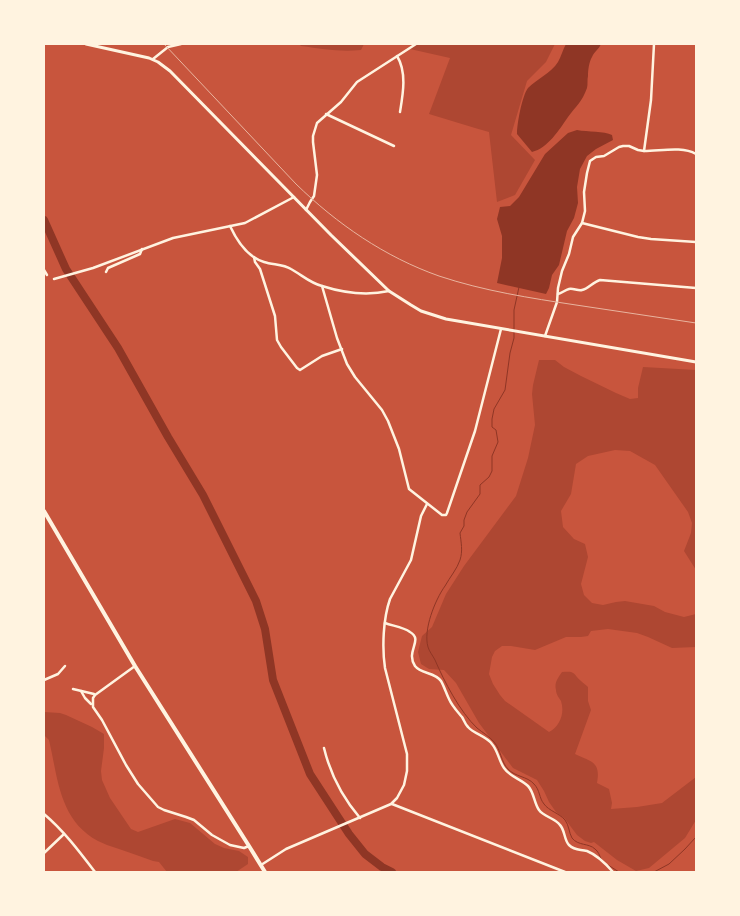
<svg xmlns="http://www.w3.org/2000/svg" width="740" height="916" font-family="'Source Serif 4',serif">
<style>
.green{fill:#ae4732}
.water{fill:#8f3625}
.lines{fill:none;stroke-linecap:round;stroke-linejoin:round}
.stream{stroke:#8f3625;stroke-width:1}
.river{stroke:#8f3625;stroke-width:8}
.minor{stroke:#fff3e0;stroke-width:2.5}
.secondary{stroke:#fff3e0;stroke-width:3}
.trunk{stroke:#fff3e0;stroke-width:4}
.rail{stroke:#e9b49f;stroke-width:1}
</style>
<rect width="100%" height="100%" fill="#c8553d"/>
<g class="green">
<path d="M299 44H364L361 50C339 52 323 49 301 46Z"/>
<polygon points="414,44 555,44 546,62 527,81 511,135 535,160 515,195 497,202 489,132 475,128 429,114 450,58 410,49"/>
<path d="M539 360H555L564 367 581 376 616 393 630 399 638 398V388L643 367 696 370V570L684 551 691 533 692 523 688 512 655 465 630 451 615 450 588 456 576 464 571 494 561 511 563 527 574 539 585 544 588 557 581 584 584 595 592 603 603 605 616 602 625 601 654 606 665 612 684 617 696 614V647L672 648 648 637 637 633 608 629 591 631 588 636 581 637H566L535 650 511 646H502L495 651 492 657 489 674 493 684 500 695 505 701 549 732C560 726 565 713 561 701 559 698 556 694 556 690 554 683 558 678 562 672 576 671 572 673 581 681 583 683 586 685 588 687V701L591 710 575 754C591 762 601 761 597 783L609 789 612 803 611 809 637 807 662 803 696 777V820L685 838 649 868 636 871 617 860 594 842 591 843 585 841 577 835 565 819 556 812 549 802 544 791 537 780 513 768 479 723 456 683 444 670 429 669 421 664 418 652 422 636 432 627 446 594 464 566 516 496 528 458 535 425 532 394 533 385Z"/>
<path d="M44 712 60 713 66 715 92 727 104 734V748L101 771 102 780 110 798 131 829 138 832 175 819 190 823 215 844 224 848 239 851 248 857V864L236 872H167L159 862 153 861C141 857 129 852 116 848 110 846 104 844 98 841 59 820 58 778 49 740L44 735Z"/>
</g>
<g class="water">
<path d="M566 44H601C599 49 594 52 592 57 589 62 588 70 588 76 587 80 588 84 587 88 582 102 576 106 568 117 559 130 548 148 532 152L517 134C517 124 522 96 528 88 537 79 551 73 558 62 561 57 563 49 566 44Z"/>
<path d="M577 130C588 132 604 131 612 135L613 140 596 149 587 156 580 169 577 187 578 203 574 218 567 231 559 265 552 275 549 288 546 294 497 283 502 258V236L497 219 500 207 510 206 519 197 545 154 568 133Z"/>
</g>
<g class="lines">
<g class="stream">
<path d="M519 287 514 310V338L510 353 505 390 494 409 492 419V427L496 430 498 442 492 456V471L489 477 480 485V494L467 512 464 520V526L460 533C461 542 463 551 460 560 457 569 450 577 445 586 435 600 423 630 428 647 429 651 433 656 435 660 444 681 460 712 477 728 483 733 489 736 494 742 501 750 501 762 508 769 515 777 527 776 534 784 540 790 539 798 544 804 549 811 559 813 565 820 569 825 569 833 572 838 578 846 589 843 595 849 598 851 600 856 601 859"/>
<polyline points="608,865 619,872"/>
<polyline points="654,872 669,864 685,849 696,837"/>
</g>
<polyline class="river" points="44,220 66,269 118,348 168,437 203,495 256,601 265,629 273,680 310,774 349,834 365,854 382,867 392,872"/>
<g class="minor">
<path d="M397 56C407 72 403 94 400 112"/>
<polyline points="153,59 168,47 181,44"/>
<polyline points="326,114 394,146"/>
<polyline points="644,151 651,100 654,44"/>
<polyline points="306,210 310,202 314,196 317,175 313,142 313,136 317,123 341,102 357,82 416,44"/>
<polyline points="582,223 638,237 651,239 696,242"/>
<path d="M230 226C237 241 247 257 264 262 273 265 283 264 291 269 302 275 310 283 322 286L337 338 347 364 355 377 382 410 388 421 399 449 409 489 442 515H446L447 513 475 431 501 329"/>
<polyline points="254,257 255,262 260,269 275,316 277,340 281,347 297,368 300,370 322,356 342,349"/>
<polyline points="44,270 47,275"/>
<polyline points="106,272 108,268 140,254 142,249"/>
<polyline points="54,279 93,268 173,238 245,223 294,197"/>
<path d="M322 286C344 293 366 296 389 291"/>
<path d="M558 294C562 293 565 290 569 289 573 288 578 291 582 290 588 289 593 282 600 280L696 288"/>
<path d="M545 336 557 302 558 288 562 271 569 254 573 237 582 223 585 211 584 192 587 173 590 161 596 157 604 156 619 147 623 146H629L638 150 644 151C661 151 682 146 696 154"/>
<path d="M385 623C393 626 403 627 410 632 424 640 405 651 415 666 421 674 435 672 441 681 444 686 446 693 449 699 452 706 457 711 462 717 464 720 465 724 468 727 474 734 486 736 492 744 498 751 499 761 504 768 510 777 521 779 528 786 534 792 534 803 539 810 544 817 555 818 560 825 565 830 564 840 569 845 575 851 580 849 587 851 597 855 606 864 613 872"/>
<polyline points="135,666 95,695 93,698 93,707 102,720 126,765 138,784 158,807 164,810 186,817 194,820 212,835 230,845 244,848 249,846"/>
<polyline points="44,680 58,674 65,666"/>
<polyline points="73,689 94,694"/>
<polyline points="81,691 85,698 91,704"/>
<path d="M324 748C330 773 343 798 360 818"/>
<polyline points="392,804 565,872"/>
<path d="M44 814C64 831 79 851 95 872"/>
<polyline points="44,853 64,834"/>
<path d="M261 865 286 849 391 804 397 798 404 785 407 771V754L385 668C382 648 383 619 390 599L411 560 421 516 427 504"/>
</g>
<polyline class="secondary" points="86,44 149,58 158,62 170,71 331,235 389,291 411,305 421,311 446,319 696,362"/>
<polyline class="trunk" points="44,511 135,666 249,846 265,872"/>
<path class="rail" d="M164 44 296 184C337 224 385 257 439 276 484 291 530 298 576 305 616 311 656 317 696 323"/>
</g>
<rect width="740" height="916" fill="none" stroke="#fff3e0" stroke-width="90"/>
</svg>
